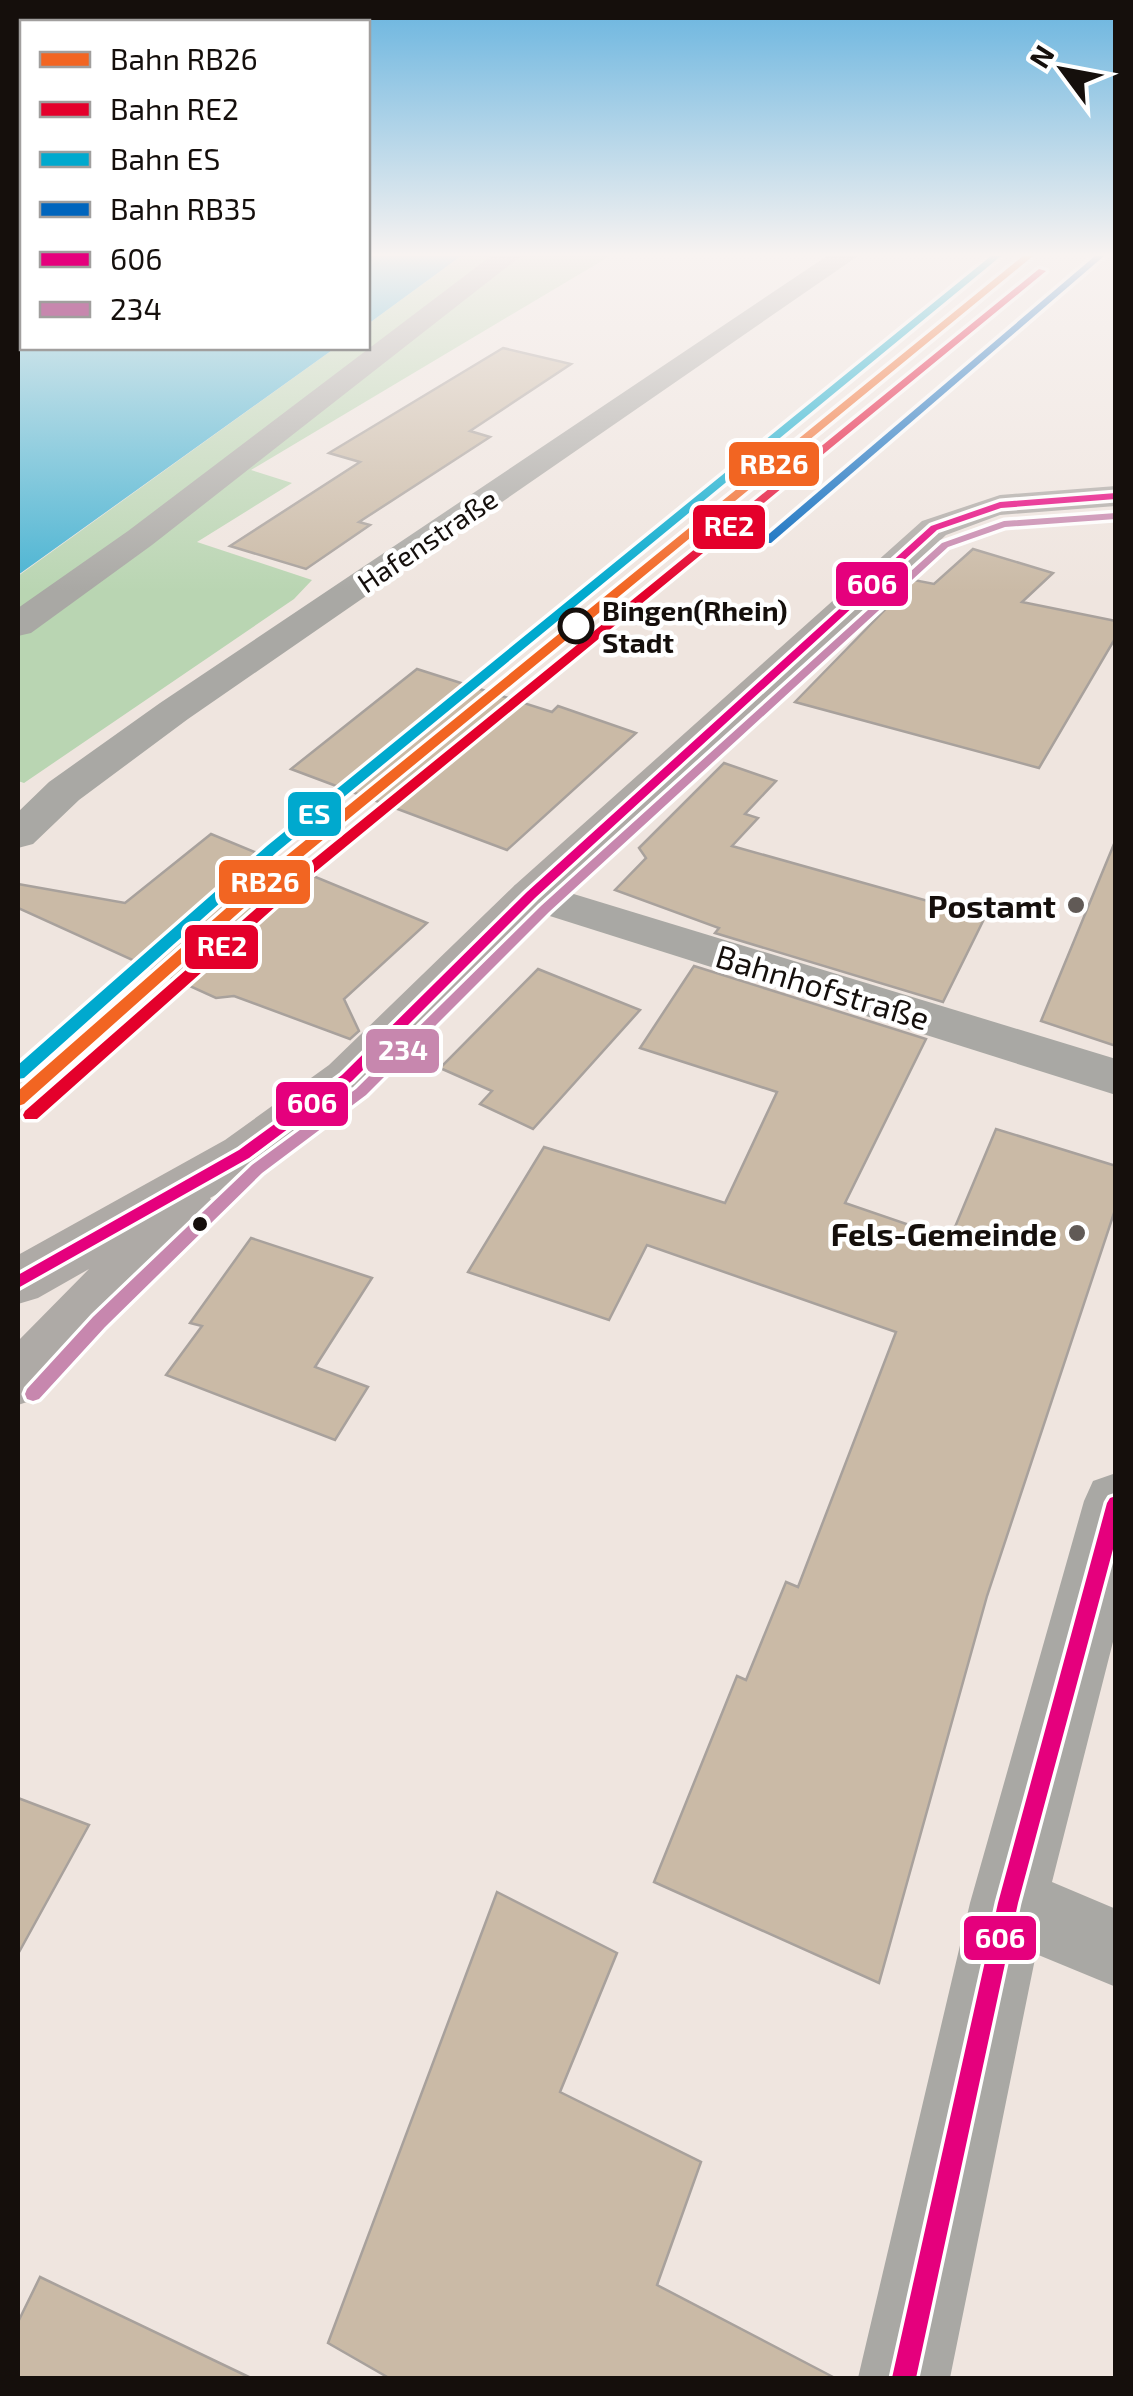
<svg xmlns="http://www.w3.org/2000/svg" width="1133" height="2396" font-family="'Exo 2',sans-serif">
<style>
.green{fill:#b9d5b2}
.water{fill:#48b3d2}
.building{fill:#cabaa6;stroke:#a8a19c;stroke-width:2.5}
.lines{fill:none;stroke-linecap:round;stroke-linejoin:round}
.minor{fill:#a9a8a4;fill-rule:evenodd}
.major{fill:#aeaaa6;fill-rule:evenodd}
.bus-1-casing{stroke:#fff;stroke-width:7}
.bus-2-casing{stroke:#fff;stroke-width:7}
.bus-1{fill:#e5007d;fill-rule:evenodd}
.bus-2{fill:#c787ae;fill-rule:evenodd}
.rail-1-casing{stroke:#fff;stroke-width:7}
.rail-2-casing{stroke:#fff;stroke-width:7}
.rail-3-casing{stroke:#fff;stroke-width:7}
.rail-4-casing{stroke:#fff;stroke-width:7}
.rail-1{fill:#f26522;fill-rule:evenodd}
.rail-2{fill:#e4002b;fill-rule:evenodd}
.rail-3{fill:#00a9ce;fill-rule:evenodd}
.rail-4{fill:#0065bd;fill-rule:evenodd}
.stop-dot{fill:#fff;stroke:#150f0c;stroke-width:5}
.poi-dot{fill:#615a56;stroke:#fff;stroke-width:4}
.bus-dot{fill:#150f0c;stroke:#fff;stroke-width:4}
.labels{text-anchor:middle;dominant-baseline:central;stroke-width:9;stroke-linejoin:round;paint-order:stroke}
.far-street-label{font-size:28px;fill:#150f0c;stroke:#fff}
.far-stop-label{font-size:28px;font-weight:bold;fill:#150f0c;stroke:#fff;text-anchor:start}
.poi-label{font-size:32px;font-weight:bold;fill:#150f0c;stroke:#fff;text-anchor:end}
.street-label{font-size:32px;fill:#150f0c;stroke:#fff}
.line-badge{stroke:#fff;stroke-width:4}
.badge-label{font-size:28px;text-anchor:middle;font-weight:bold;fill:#fff}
</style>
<rect width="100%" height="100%" fill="#efe5df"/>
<polygon class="green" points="461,256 610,256 251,470 292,483 197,542 312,580 294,599 24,783 18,781 18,576 335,348 368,348 368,324"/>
<g class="water">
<polygon points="18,256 22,256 22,348 335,348 18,575"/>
<polygon points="368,256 461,256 368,324"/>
</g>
<g class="building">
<polygon points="503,348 571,364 470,431 490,437 359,522 370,525 306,569 230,546 360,462 329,453"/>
<polygon points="973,549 1053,573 1022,602 1116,621 1116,637 1039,768 795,702 914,580 934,584"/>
<polygon points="417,669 552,712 558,706 636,733 507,850 291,769"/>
<polygon points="724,763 776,781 745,814 758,818 732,846 985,917 943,1002 715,933 719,928 615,890 646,858 639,848"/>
<polygon points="211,834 427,923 344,999 359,1031 350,1039 234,996 216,998 18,908 18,884 125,903"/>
<polygon points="1114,844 1116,844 1116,1046 1041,1021"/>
<polygon points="694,966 926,1039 845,1203 950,1239 996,1129 1116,1166 1116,1207 987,1596 879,1983 654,1882 737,1676 746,1680 786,1582 798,1587 896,1332 647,1245 609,1320 468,1272 544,1147 725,1203 777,1092 640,1048"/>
<polygon points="538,969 640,1010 533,1129 480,1104 492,1091 440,1068"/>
<polygon points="251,1238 372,1278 315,1367 368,1387 335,1440 166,1375 202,1326 190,1323"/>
<polygon points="18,1798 89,1825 18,1954"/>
<polygon points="497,1892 617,1953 560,2092 701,2162 657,2285 835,2378 389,2378 328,2343"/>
<polygon points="40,2277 251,2378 18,2378 18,2322"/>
</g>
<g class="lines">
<g class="minor">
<polygon points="491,256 521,256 152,545 31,633 18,636 18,608 128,531"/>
<polygon points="827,256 858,256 188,719 79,800 33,844 18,848 18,812 49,782 160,703"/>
<polygon points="531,881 1116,1059 1116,1095 515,905 508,895 515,885"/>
<polygon points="1116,1473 1116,1630 1052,1882 1116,1909 1116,1987 1036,1954 950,2378 858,2378 970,1903 1084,1501 1093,1481"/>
</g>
<polygon class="major" points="1116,486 1116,506 1000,515 946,535 547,905 365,1091 263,1168 210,1198 216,1208 208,1223 106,1324 39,1398 18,1405 18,1341 89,1269 38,1298 18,1304 18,1255 225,1140 329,1065 515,885 922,521 1000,495"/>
<g class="bus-1-casing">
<g id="bus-1">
<polygon points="1116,493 1116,499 1001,508 937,530 535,898 352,1081 249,1158 18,1288 18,1275 239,1150 342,1075 527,892 931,526 1000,502"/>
<polygon points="1116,1496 1116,1538 1018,1903 916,2378 892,2378 998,1903 1107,1503 1110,1498"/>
</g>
</g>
<g class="bus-2-casing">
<polygon id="bus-2" points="1116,513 1116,519 1005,527 948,547 549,912 366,1095 262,1173 105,1327 39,1399 33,1401 27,1399 25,1394 27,1389 93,1317 252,1165 356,1089 541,906 942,543 1004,521"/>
</g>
<use href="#bus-1" class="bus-1"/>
<use href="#bus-2" class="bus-2"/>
<g class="rail-1-casing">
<polygon id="rail-1" points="1023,256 1033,256 290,867 24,1104 18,1106 18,1091 280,861"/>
</g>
<g class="rail-2-casing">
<polygon id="rail-2" points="1039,269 1046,271 303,882 37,1119 25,1119 23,1115 25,1111 293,876"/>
</g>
<g class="rail-3-casing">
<polygon id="rail-3" points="991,256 1001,256 277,852 24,1078 18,1079 18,1065 267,846"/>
</g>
<g class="rail-4-casing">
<polygon id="rail-4" points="1095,256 1104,256 771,543 763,543 763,539"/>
</g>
<use href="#rail-1" class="rail-1"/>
<use href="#rail-2" class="rail-2"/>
<use href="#rail-3" class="rail-3"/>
<use href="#rail-4" class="rail-4"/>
</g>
<linearGradient id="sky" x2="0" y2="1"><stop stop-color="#68b4df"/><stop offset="0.43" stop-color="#f8f3f1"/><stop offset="1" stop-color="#f8f3f1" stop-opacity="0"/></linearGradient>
<rect width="1133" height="592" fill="url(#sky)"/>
<circle class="stop-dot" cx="576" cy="626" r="16"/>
<g class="poi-dot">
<circle cx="1076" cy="905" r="10"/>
<circle cx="1077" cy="1233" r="10"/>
</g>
<circle class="bus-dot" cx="200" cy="1224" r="9"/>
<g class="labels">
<g class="far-street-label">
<text transform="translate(427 540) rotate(-34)">Hafenstraße</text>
</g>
<g class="far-stop-label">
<text x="602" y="610">Bingen(Rhein)<tspan x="602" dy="32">Stadt</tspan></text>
</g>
<g class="poi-label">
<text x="1056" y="905">Postamt</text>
<text x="1057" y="1233">Fels-Gemeinde</text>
</g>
<g class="street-label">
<text transform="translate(823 986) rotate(17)">Bahnhofstraße</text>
</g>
</g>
<g class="line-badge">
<rect x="727" y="440" width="94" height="48" rx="10" fill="#f26522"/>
<rect x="691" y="503" width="76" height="48" rx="10" fill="#e4002b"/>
<rect x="834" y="560" width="76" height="48" rx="10" fill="#e5007d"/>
<rect x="286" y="790" width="57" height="48" rx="10" fill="#00a9ce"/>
<rect x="217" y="858" width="95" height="48" rx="10" fill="#f26522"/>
<rect x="183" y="923" width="77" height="48" rx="10" fill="#e4002b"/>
<rect x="364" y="1027" width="77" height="48" rx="10" fill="#c787ae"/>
<rect x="274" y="1080" width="76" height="48" rx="10" fill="#e5007d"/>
<rect x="962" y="1914" width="76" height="48" rx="10" fill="#e5007d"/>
</g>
<g class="badge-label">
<text x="774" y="474">RB26</text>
<text x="729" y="536">RE2</text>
<text x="872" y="594">606</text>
<text x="314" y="824">ES</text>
<text x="265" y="892">RB26</text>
<text x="222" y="956">RE2</text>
<text x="403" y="1060">234</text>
<text x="312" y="1113">606</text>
<text x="1000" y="1948">606</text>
</g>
<rect width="1133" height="2396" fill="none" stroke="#150f0c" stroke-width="40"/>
<rect x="20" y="20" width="350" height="330" fill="#ffffff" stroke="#a19f9e" stroke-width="2.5"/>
<rect x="40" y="52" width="50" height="15" fill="#f26522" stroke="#a19f9e" stroke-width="2.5"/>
<text x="110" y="70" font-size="30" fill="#150f0c">Bahn RB26</text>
<rect x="40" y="102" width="50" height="15" fill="#e4002b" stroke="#a19f9e" stroke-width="2.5"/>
<text x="110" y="120" font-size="30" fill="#150f0c">Bahn RE2</text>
<rect x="40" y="152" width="50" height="15" fill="#00a9ce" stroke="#a19f9e" stroke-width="2.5"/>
<text x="110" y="170" font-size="30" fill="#150f0c">Bahn ES</text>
<rect x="40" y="202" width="50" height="15" fill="#0065bd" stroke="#a19f9e" stroke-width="2.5"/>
<text x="110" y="220" font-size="30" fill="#150f0c">Bahn RB35</text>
<rect x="40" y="252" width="50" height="15" fill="#e5007d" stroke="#a19f9e" stroke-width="2.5"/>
<text x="110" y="270" font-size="30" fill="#150f0c">606</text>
<rect x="40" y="302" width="50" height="15" fill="#c787ae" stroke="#a19f9e" stroke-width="2.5"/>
<text x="110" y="320" font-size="30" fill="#150f0c">234</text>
<g transform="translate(1063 70) rotate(302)" stroke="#ffffff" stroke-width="8" paint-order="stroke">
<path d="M0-8L18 38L0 25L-18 38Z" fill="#150f0c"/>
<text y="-15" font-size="28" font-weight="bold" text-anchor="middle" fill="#150f0c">N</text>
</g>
</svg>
